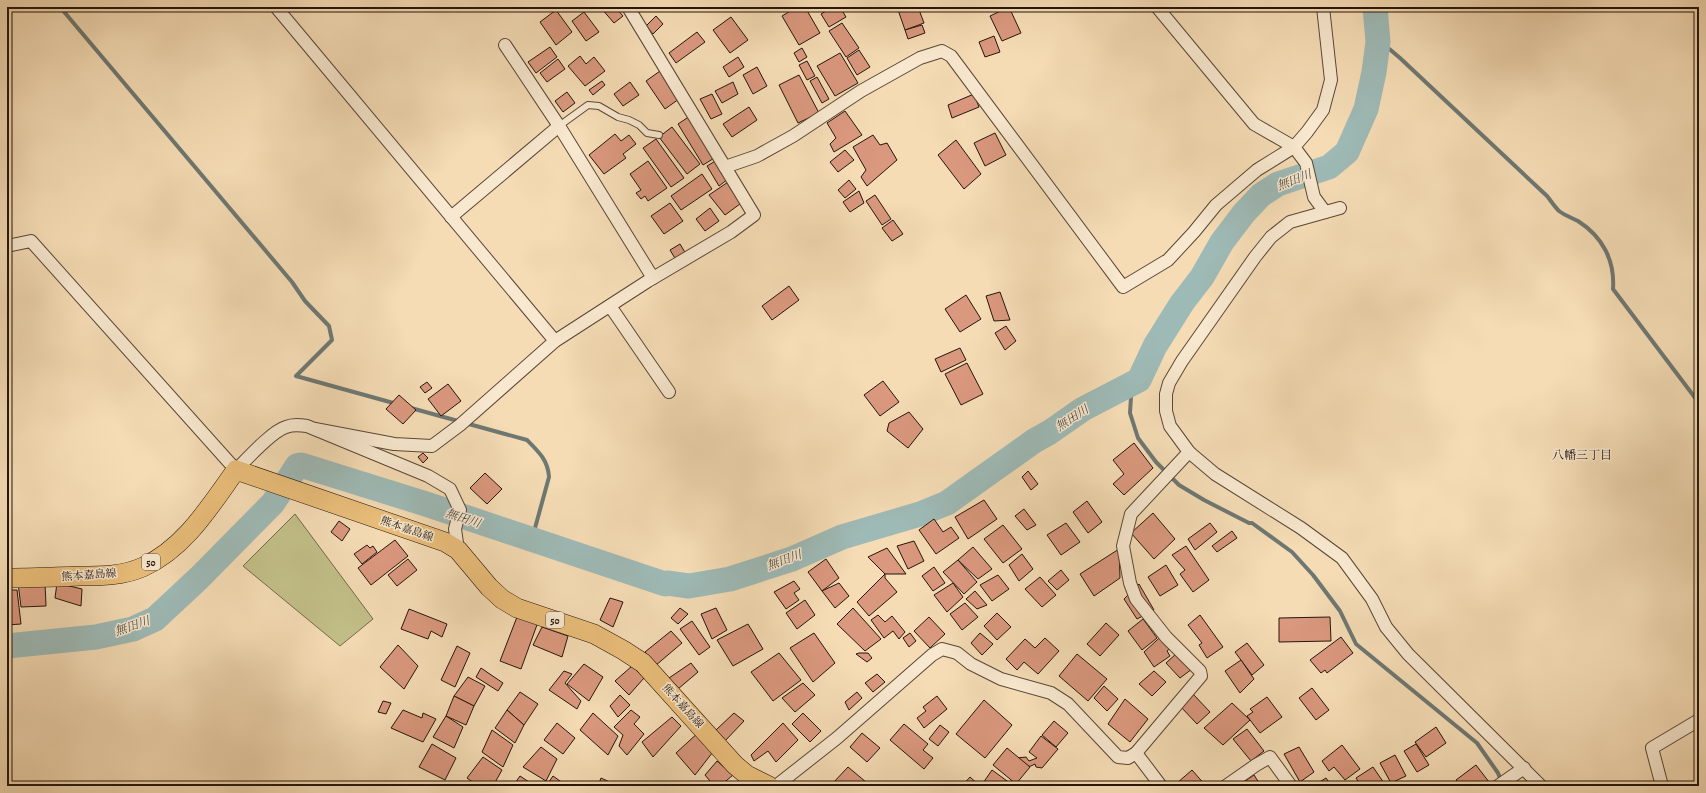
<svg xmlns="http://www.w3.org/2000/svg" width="1706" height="793" font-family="Alegreya,'Noto Serif JP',serif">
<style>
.green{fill:#c2bf89;stroke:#746a4a}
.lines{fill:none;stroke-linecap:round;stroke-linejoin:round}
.stream{stroke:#6e7872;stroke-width:4}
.river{stroke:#9ebab6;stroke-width:25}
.building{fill:#da987e;stroke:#25150b}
.lane-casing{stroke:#594736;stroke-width:8}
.street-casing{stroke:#594736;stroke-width:14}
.primary-casing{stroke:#25150b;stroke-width:20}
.lane{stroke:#f8e8cf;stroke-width:6}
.street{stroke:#f8e8cf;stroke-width:12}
.primary{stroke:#eabe7a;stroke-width:19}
.labels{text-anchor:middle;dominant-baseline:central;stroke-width:3;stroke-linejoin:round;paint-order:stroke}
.shield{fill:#f8e8cf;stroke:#645446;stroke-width:1}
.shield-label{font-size:10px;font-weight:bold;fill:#25150b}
.street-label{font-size:11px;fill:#25150b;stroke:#f8e8cf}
.water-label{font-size:12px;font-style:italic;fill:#4f4f47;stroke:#f8e8cf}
.neighbourhood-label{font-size:12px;fill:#25150b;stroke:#f8e8cf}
</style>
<rect width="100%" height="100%" fill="#f5dcb5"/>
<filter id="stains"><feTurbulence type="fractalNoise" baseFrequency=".005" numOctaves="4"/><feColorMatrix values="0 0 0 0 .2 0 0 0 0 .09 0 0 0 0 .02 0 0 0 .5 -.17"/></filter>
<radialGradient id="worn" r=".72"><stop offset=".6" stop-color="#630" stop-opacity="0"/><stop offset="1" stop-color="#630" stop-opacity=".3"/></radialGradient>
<polygon class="green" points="295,514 373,619 340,646 243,566"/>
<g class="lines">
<g class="stream">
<polyline points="60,7 292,282 305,301 329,326 332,340 296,376 397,404"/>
<path d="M1378 42 1387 47 1400 58 1547 196C1551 201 1554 206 1559 211 1564 215 1572 218 1578 221 1603 237 1615 261 1613 289L1699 403"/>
<polyline points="1139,380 1131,397 1130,413 1138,438 1156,462 1179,485 1204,500 1249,523 1252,523 1292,552 1313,575 1340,611 1356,644 1477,743 1498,773 1502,783"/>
<path d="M411 408 527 440C538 451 548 460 549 477L532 539"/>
</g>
<polyline class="river" points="7,646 96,637 133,629 155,619 199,578 273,503 297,466 301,465 429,505 665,584 667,583 689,586 730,579 792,559 842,537 920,514 947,503 1034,441 1050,432 1083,409 1139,380 1155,346 1182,303 1202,277 1222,242 1244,213 1261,195 1278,184 1329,167 1347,152 1366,109 1374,72 1378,42 1375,7"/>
</g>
<g class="building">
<polygon points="603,7 615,7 623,16 614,23 601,8"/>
<polygon points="797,7 805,7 820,33 799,45 782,16"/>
<polygon points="833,7 840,7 846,17 829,27 821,14"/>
<polygon points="897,7 918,7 924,23 905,30"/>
<polygon points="1009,7 1021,33 1002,41 990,16"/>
<polygon points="556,10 572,32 556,45 540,22"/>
<polygon points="584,12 599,32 586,41 572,21"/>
<polygon points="656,16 663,24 653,34 646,26"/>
<polygon points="731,17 748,40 730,53 713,30"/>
<polygon points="842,23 859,48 846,57 829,31"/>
<polygon points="922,25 925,33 908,39 905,30"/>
<polygon points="697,32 705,42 676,63 669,53"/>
<polygon points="994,36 1000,52 985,57 979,42"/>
<polygon points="550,47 557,57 536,73 528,62"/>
<polygon points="802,48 807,57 799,62 794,53"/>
<polygon points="859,50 870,67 857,75 847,58"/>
<polygon points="840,53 858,83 835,96 817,66"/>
<polygon points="580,56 586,64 594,57 605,71 585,86 568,66"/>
<polygon points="738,57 744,67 729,77 723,67"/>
<polygon points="558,59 565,69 547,82 540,73"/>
<polygon points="807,61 815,76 807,80 799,65"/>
<polygon points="757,67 767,86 753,94 743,75"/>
<polygon points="660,71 679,99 665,109 646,81"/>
<polygon points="799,75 819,113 798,123 779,85"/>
<polygon points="817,77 829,99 822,103 810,81"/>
<polygon points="602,81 605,85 593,95 589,90"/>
<polygon points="630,82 639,95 623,106 614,94"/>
<polygon points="733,82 738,94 722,103 715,91"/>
<polygon points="567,92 575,103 563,112 555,101"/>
<polygon points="712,94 722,114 711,119 700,99"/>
<polygon points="974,94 979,107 952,118 948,105"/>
<polygon points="749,107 757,120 732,137 723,124"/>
<polygon points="845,111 862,135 834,152 830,144 836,138 827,123"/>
<polygon points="690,116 716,157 703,165 678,124"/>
<polygon points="672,127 700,164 687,174 659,137"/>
<polygon points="995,133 1006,155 985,166 974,143"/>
<polygon points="615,134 621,141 629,135 636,144 623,154 626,158 604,174 589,155"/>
<polygon points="873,135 880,145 887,143 897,160 867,186 861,177 866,170 853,147"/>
<polygon points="656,139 684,178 671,187 643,148"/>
<polygon points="956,140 981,174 964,189 938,155"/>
<polygon points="845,150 854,160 838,172 830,162"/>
<polygon points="717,160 728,179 719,186 707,166"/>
<polygon points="648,161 667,188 648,201 645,196 641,199 636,193 641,190 630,174"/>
<polygon points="702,174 712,189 681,210 671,196"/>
<polygon points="731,180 744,201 725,215 709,195"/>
<polygon points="849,180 856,189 845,198 838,190"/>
<polygon points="859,191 864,203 850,212 843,202"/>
<polygon points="875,195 891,219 882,225 866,201"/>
<polygon points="670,203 683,221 664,234 651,216"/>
<polygon points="710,208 719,221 705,231 696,219"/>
<polygon points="893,220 903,234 892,241 882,228"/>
<polygon points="680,244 686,254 676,260 670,250"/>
<polygon points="789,286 799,300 772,320 762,306"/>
<polygon points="1000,292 1010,320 994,321 986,296"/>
<polygon points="966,295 981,319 960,332 945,309"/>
<polygon points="1006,326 1016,341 1005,350 995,333"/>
<polygon points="960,348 966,360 941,372 935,359"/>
<polygon points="967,363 983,394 961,405 945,374"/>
<polygon points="883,381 899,402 880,416 864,395"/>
<polygon points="427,382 432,388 425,393 420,387"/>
<polygon points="448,384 461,401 441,416 428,399"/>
<polygon points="399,395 416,410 403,424 386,409"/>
<polygon points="909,412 923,429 908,448 887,431 889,423"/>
<polygon points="1134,443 1153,468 1124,495 1113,484 1124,474 1113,460"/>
<polygon points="423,453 428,458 423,463 418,457"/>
<polygon points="1028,471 1038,484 1031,490 1022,477"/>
<polygon points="485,473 502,489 487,504 470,488"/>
<polygon points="984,500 997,519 968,539 955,517"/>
<polygon points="1087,501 1102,522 1088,533 1073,512"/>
<polygon points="1024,509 1036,525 1027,530 1015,516"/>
<polygon points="1153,513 1175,539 1154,559 1131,533"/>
<polygon points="934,519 943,532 951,527 959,538 936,554 919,530"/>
<polygon points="339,521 350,529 342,541 331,532"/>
<polygon points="1066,523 1080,542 1061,555 1047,535"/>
<polygon points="1210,523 1217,532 1195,550 1188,539"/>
<polygon points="1003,525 1022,549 1003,563 984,539"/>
<polygon points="1232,531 1237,538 1217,552 1212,546"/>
<polygon points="395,540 408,556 371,585 358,568"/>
<polygon points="914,541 924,561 908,569 897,546"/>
<polygon points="367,545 370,548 373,546 377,552 362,564 354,554"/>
<polygon points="1186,546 1209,580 1193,592 1180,574 1185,570 1172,555"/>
<polygon points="973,547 992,569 978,579 958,560"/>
<polygon points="887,548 906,574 885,574 868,557"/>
<polygon points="1119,549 1120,578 1094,596 1080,574"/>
<polygon points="1022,554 1033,569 1019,581 1009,565"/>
<polygon points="408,559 417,570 397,586 388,575"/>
<polygon points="826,559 839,578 822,591 808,572"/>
<polygon points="958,560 977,582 964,594 943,572"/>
<polygon points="1166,565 1178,585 1160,596 1148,577"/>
<polygon points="934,567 945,583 933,591 922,576"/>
<polygon points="1061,570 1069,580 1057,590 1048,581"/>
<polygon points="885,574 885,578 897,592 869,616 857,602"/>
<polygon points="998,575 1009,589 992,601 980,585"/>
<polygon points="1040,577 1056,595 1042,607 1025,589"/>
<polygon points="794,581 800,589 794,593 799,600 786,609 774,592"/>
<polygon points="45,582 46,606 21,607 18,583"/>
<polygon points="57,583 82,589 81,606 55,598"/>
<polygon points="839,583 849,596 835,608 822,591"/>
<polygon points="953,583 963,597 947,612 934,595"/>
<polygon points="1139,584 1154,610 1137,619 1124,599"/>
<polygon points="7,590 17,590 21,624 7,625"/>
<polygon points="975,591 987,605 977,609 966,599"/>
<polygon points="610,598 623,602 613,627 600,620"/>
<polygon points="805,600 815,615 797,629 786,613"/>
<polygon points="965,603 978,617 962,630 950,614"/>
<polygon points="680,608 688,614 678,624 671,618"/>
<polygon points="716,608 727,630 712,639 701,614"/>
<polygon points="853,608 881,639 865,651 837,624"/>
<polygon points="409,609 447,624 442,637 431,631 428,639 401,629"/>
<polygon points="997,613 1011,627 997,640 984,626"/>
<polygon points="878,615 885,622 892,616 905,632 899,639 893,631 884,638 871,620"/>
<polygon points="1200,615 1223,647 1207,658 1199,645 1202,643 1188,625"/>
<polygon points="517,617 538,622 521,669 500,661"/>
<polygon points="929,617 945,634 930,648 914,631"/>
<polygon points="1330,617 1331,641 1279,642 1279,618"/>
<polygon points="1143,619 1157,638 1142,650 1128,631"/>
<polygon points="692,621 710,647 699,655 680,629"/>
<polygon points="1106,623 1119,635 1100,656 1087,644"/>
<polygon points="748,624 763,649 733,666 717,640"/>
<polygon points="542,627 568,636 562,657 533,645"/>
<polygon points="1168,630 1178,641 1167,651 1170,656 1154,667 1144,652"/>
<polygon points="671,631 682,643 655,666 645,652"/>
<polygon points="814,633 835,663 813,682 790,648"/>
<polygon points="910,633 916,641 909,647 903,638"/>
<polygon points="980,633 993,644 982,655 971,643"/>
<polygon points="1341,637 1353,653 1327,673 1325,670 1321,673 1310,660"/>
<polygon points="1045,638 1059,651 1038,674 1024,662 1017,670 1006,659 1025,639 1035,648"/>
<polygon points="1247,643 1264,665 1252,675 1235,652"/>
<polygon points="398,645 418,666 404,689 380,667"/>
<polygon points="457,646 470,653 455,687 441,680"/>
<polygon points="779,653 801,680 773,701 751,672"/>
<polygon points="859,653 868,653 872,658 867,662 856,654"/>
<polygon points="1177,653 1192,669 1180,678 1166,663"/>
<polygon points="1077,654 1107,679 1088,701 1059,676"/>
<polygon points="1241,660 1254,679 1240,693 1225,671"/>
<polygon points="691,663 698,672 678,689 669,678"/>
<polygon points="584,664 603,677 589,701 567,684"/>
<polygon points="632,666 644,678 629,695 615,681"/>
<polygon points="481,668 503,683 498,691 476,677"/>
<polygon points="564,671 572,674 565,683 581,701 577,709 549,690"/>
<polygon points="1154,671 1166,682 1152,696 1139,684"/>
<polygon points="877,674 885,682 873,692 865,683"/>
<polygon points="468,677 485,686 474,706 454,696"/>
<polygon points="803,683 815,695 795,712 782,698"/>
<polygon points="1104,686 1118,699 1107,711 1094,698"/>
<polygon points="1312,688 1329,710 1316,720 1299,698"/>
<polygon points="520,692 538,704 524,725 507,710"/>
<polygon points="857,692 862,698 849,710 845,702"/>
<polygon points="1193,694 1210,712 1197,724 1180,706"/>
<polygon points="620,695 630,705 618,717 610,706"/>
<polygon points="454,696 474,706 466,725 446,716"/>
<polygon points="937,696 947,709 924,728 917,718 926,711 923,707"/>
<polygon points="1267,697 1282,717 1260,733 1247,716 1253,712 1250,709"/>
<polygon points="1125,699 1148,719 1130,742 1108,724"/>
<polygon points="984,700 1012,725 985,758 956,734"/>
<polygon points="383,701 391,703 386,714 378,712"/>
<polygon points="1232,703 1250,720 1223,745 1204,728"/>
<polygon points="403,710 422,718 423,713 436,719 423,742 391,728"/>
<polygon points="507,710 524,725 515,743 495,728"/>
<polygon points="631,710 640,717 634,724 644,734 627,755 619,746 623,735 614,727"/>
<polygon points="593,713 618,736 608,755 580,730"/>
<polygon points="734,713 744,721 724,742 716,730"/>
<polygon points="803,713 821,731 810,742 792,724"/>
<polygon points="446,716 463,727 454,748 433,737"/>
<polygon points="672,717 681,726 653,757 642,742"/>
<polygon points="1054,721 1068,733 1056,747 1042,735"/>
<polygon points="557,723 575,738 563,754 544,740"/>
<polygon points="783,723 798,740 776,762 768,751 754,761 751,755"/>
<polygon points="904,724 928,744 923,750 933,758 924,769 890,740"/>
<polygon points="940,725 949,732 938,746 929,739"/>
<polygon points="1436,727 1446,743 1426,757 1415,742"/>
<polygon points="1247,729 1264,751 1251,761 1233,739"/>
<polygon points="492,730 513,745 503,767 482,752"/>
<polygon points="700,731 716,748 695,775 676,753"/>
<polygon points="862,733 880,748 867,762 850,747"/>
<polygon points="1041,736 1058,749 1042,768 1036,767 1035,764 1031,766 1018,768 1017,758 1026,757 1029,761 1037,758 1029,752"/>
<polygon points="432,744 456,758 445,780 419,767"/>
<polygon points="1416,744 1429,765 1417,772 1404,751"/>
<polygon points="1342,745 1360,769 1345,780 1334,767 1329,771 1322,761"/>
<polygon points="541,747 557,759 546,781 523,767"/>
<polygon points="1299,747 1314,772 1300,782 1284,754"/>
<polygon points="1007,748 1030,767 1016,784 993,765"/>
<polygon points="1395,755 1406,776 1391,783 1380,763"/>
<polygon points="483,757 502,770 493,786 478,786 467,778"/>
<polygon points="717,761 733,775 720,786 714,786 705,775"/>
<polygon points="1476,765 1489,782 1484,786 1479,782 1474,786 1460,786 1456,780"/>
<polygon points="848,767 866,782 863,786 846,786 832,784"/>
<polygon points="1373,767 1386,786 1361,786 1356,778"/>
<polygon points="992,770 1014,786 981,786"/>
<polygon points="1192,770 1206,786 1180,786 1177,783"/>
<polygon points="1254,775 1261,786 1240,786 1239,785"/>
<polygon points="520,776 535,786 513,786"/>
<polygon points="553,776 567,786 546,786"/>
<polygon points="970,777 980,786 962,786"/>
<polygon points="601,778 614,784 613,786 598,786"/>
<polygon points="1326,778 1332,786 1313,786"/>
</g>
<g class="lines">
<g class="lane-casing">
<polyline id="lane" points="559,126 588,105 599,106 618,117 629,120 639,125 647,133 659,135"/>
</g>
<g class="street-casing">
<g id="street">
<polyline points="276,7 555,341"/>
<polyline points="1157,7 1254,124 1294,147 1306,163 1314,197 1325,212"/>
<polyline points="505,45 559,126 653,278"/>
<polyline points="725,167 757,156 793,136 861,91 920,58 942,51 951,56 1123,287 1168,260 1194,232 1216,205 1257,170 1294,147 1307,132 1323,110 1331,80 1323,7"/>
<polyline points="1340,208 1290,222 1271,237 1255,257 1182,361 1169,383 1166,394 1166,411 1170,426 1189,452 1215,474 1301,528 1342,558 1372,599 1386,627 1408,654 1541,786"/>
<polyline points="451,217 559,126"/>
<path d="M7 246 31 241 236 470C247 459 272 431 286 427 293 424 300 425 307 426L428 476 450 489 460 510 455 529 458 550"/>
<polyline points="610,306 669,392"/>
<polyline points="315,429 394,444 432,446 460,425 555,341 648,281 731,232 754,215 628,7"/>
<polyline points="1136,753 1161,786"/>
<polyline points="776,786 837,738 932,655 942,649 957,653 971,664 1001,679 1051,693 1068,704 1118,757 1128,758 1136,753 1201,676 1200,671 1166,637 1136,599 1130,583 1123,546 1131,514 1189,452"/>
<polyline points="1226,786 1256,765 1270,757 1291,786"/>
<polyline points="1498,786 1524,768"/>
<polyline points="1662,786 1652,748 1699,720"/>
</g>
</g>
<g class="primary-casing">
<path id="primary" d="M7 578C31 578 56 577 80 576 101 576 123 576 143 567 185 548 210 506 236 470L445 542 458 550 489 587 502 599 517 608 594 634 623 650 643 663 735 765 747 775 769 786"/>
</g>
<use href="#lane" class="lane"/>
<use href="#street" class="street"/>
<use href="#primary" class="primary"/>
</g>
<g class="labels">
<g class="shield">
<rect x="142" y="554" width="18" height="16" rx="3"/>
<rect x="546" y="612" width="18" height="16" rx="3"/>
</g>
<g class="shield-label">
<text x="151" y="562">50</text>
<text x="555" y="620">50</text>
</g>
<g class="street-label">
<text transform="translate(407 529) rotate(19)">熊本嘉島線</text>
<text transform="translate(89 575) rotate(-4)">熊本嘉島線</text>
<text transform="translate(683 706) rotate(48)">熊本嘉島線</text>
</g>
<g class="water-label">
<text transform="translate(1294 180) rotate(-21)">無田川</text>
<text transform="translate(1072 418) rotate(-33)">無田川</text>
<text transform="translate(463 518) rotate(18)">無田川</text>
<text transform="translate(784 560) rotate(-20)">無田川</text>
<text transform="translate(132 626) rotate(-19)">無田川</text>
</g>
<g class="neighbourhood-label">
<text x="1582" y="455">八幡三丁目</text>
</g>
</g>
<rect width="1706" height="793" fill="none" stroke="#f5dcb5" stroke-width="24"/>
<rect x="8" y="8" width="1690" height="777" fill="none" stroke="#25150b" stroke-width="2"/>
<rect x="12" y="12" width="1682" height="769" fill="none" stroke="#25150b"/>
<rect width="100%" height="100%" filter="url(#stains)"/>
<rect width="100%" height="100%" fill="url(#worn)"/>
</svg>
